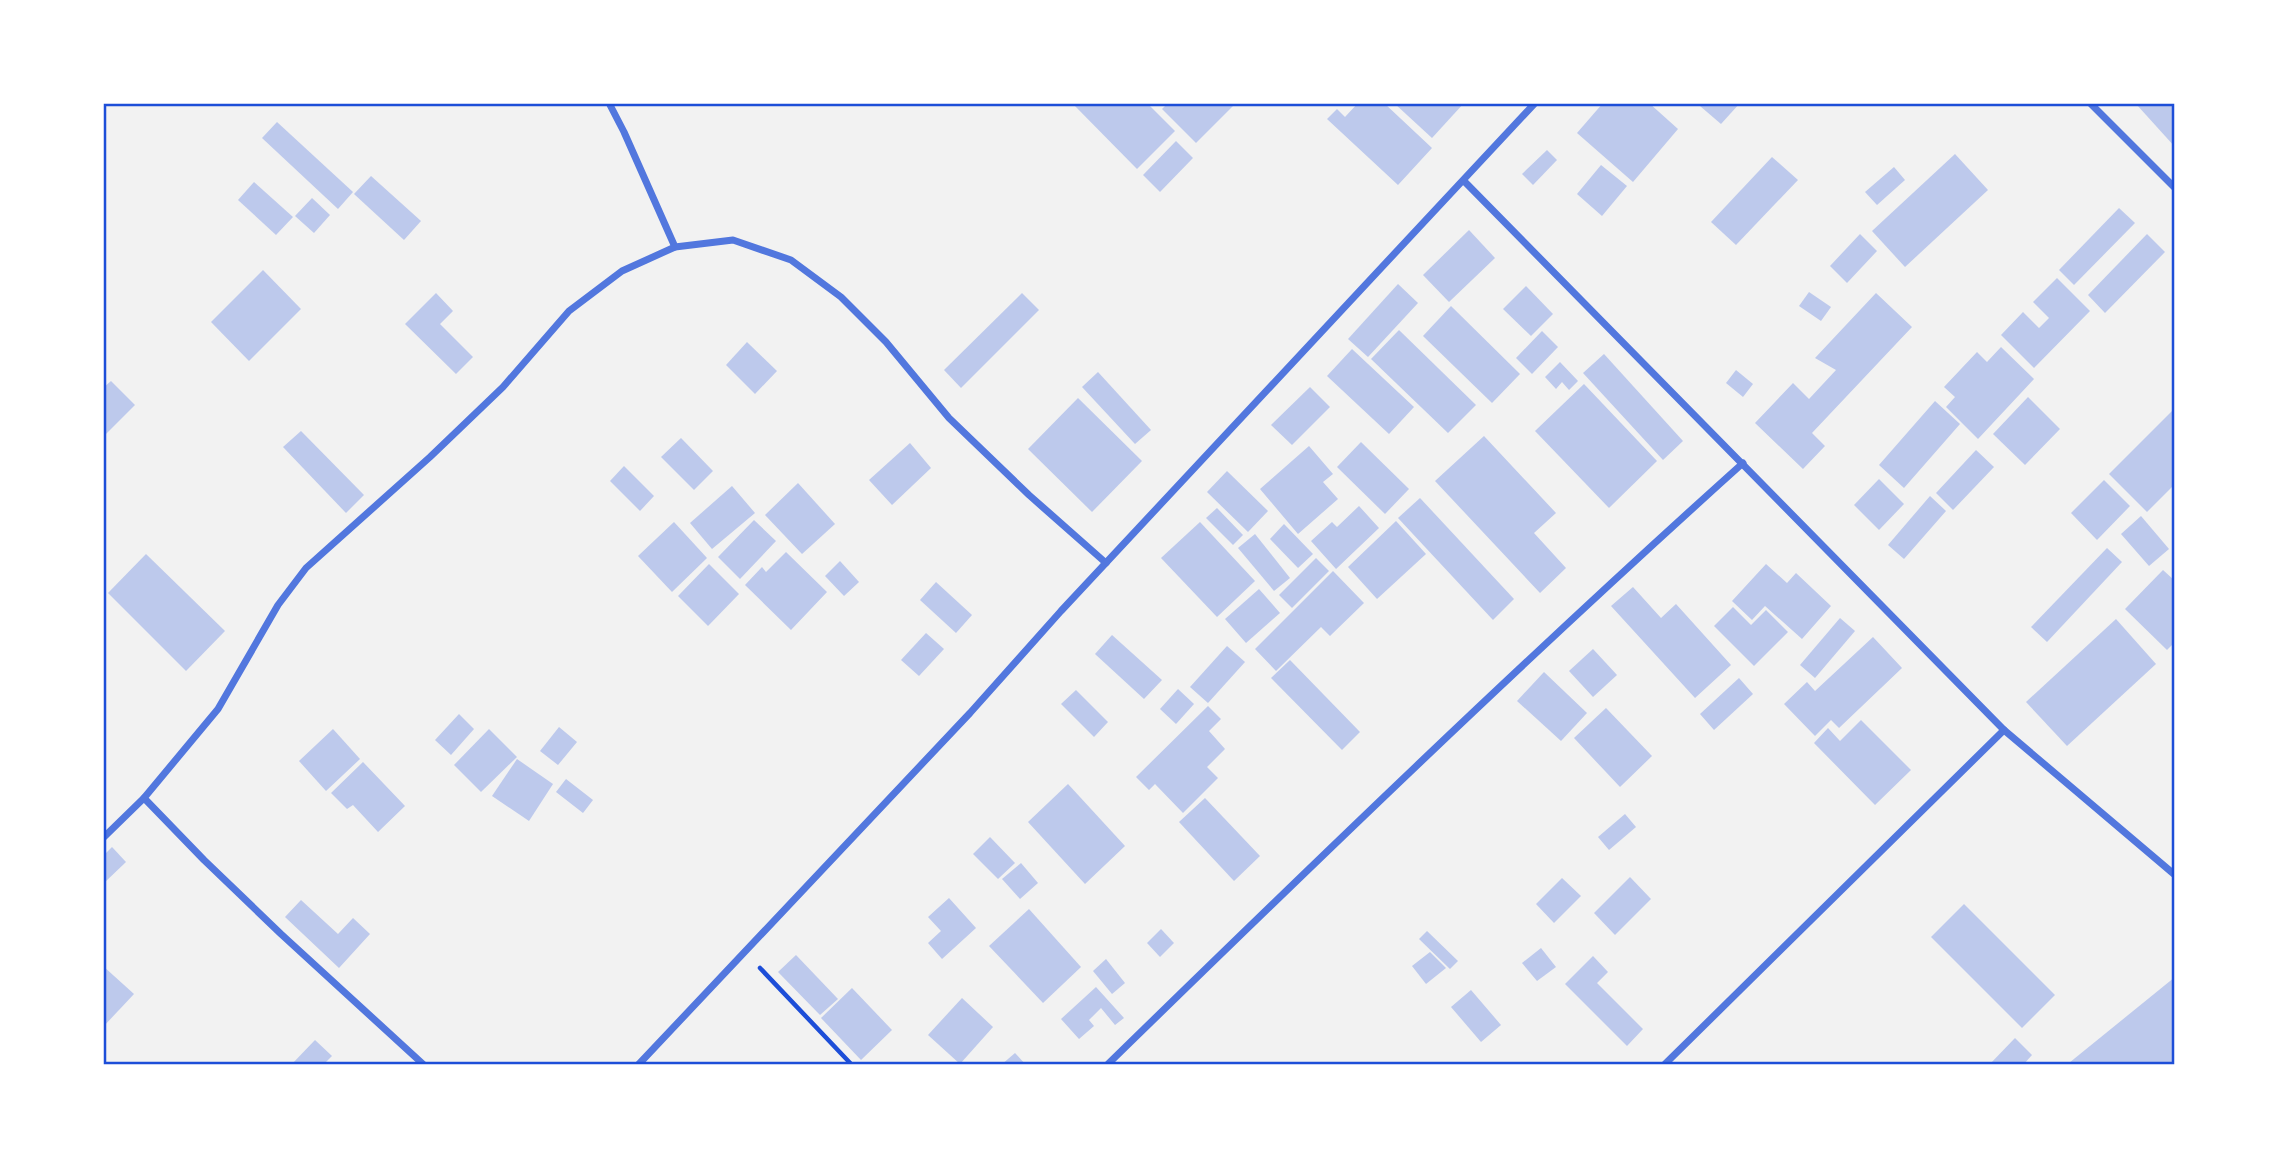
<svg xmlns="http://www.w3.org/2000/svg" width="2278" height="1168" font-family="Roboto,sans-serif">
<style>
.building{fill:#bdc9ec}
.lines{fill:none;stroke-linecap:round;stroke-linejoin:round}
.path{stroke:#1d4ed8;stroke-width:4.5}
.minor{stroke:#5277de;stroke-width:7}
.neatline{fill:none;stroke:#1d4ed8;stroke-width:2.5}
</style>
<rect width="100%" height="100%" fill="#f2f2f2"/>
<g class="building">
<polygon points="1072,103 1147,103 1175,131 1137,169"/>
<polygon points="1168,103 1236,103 1196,143 1162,109"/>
<polygon points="1358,103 1384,103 1432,148 1398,185 1327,119 1337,109 1345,117"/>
<polygon points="1394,103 1464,103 1432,138"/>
<polygon points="1603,103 1649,103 1678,129 1633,182 1577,133"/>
<polygon points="1703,103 1740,103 1721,124 1700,106"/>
<polygon points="2139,103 2175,103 2175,147 2137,105"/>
<polygon points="277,122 353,192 338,209 262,138"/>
<polygon points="1176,141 1193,158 1160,192 1143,175"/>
<polygon points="1547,150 1557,160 1533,185 1522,174"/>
<polygon points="1955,154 1988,190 1905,267 1872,231"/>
<polygon points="1772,157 1798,180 1736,245 1711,222"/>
<polygon points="1601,165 1627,186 1602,216 1577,194"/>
<polygon points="1894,167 1905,180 1877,205 1865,192"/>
<polygon points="371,176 421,221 404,240 354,194"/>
<polygon points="254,182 293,217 276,235 238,200"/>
<polygon points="312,198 330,215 314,233 295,216"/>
<polygon points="2119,208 2135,223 2074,285 2059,270"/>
<polygon points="1469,230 1495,258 1449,302 1423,275"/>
<polygon points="1860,234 1877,251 1847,283 1830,266"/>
<polygon points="2147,234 2165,252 2105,313 2088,295"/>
<polygon points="263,270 301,309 249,361 211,322"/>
<polygon points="2057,278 2090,311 2034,368 2001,335 2023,312 2039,328 2049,318 2033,302"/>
<polygon points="1398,284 1418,303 1368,357 1348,339"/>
<polygon points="1526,286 1553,314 1531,336 1503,309"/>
<polygon points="1809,292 1831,307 1821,321 1799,306"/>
<polygon points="436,293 453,311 440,324 473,357 456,374 405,324"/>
<polygon points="1022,293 1039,310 961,388 944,370"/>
<polygon points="1876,293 1912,327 1812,433 1825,446 1803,469 1755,423 1793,383 1809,399 1836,370 1815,358"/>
<polygon points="1451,306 1520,374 1492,403 1423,336"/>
<polygon points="1399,330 1476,405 1448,433 1371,359"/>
<polygon points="1542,331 1558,347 1532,374 1516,358"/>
<polygon points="747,342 777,371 755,394 726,365"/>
<polygon points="2001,347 2034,379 1978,439 1946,407 1955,397 1944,387 1977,352 1987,362"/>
<polygon points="1352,349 1414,407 1389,434 1327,376"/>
<polygon points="1604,354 1683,441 1663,460 1583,373"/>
<polygon points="1560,362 1578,381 1569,390 1562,382 1556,389 1545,377"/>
<polygon points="1736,370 1753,384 1743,397 1726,383"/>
<polygon points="1098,372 1151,430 1135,444 1082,387"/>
<polygon points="111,381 135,405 103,437 103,388"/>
<polygon points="1584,384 1657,461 1609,508 1535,431"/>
<polygon points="1310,387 1330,407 1292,445 1271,425"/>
<polygon points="2028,397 2060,429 2025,465 1993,434"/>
<polygon points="1078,398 1142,461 1092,512 1028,449"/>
<polygon points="1935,401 1960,424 1904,488 1879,465"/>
<polygon points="2175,408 2175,484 2147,512 2109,474"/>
<polygon points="301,431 364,495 346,513 283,447"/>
<polygon points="1484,436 1556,513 1534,533 1566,568 1540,593 1435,481"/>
<polygon points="681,438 713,471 694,490 661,457"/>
<polygon points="1361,442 1409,489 1385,514 1337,467"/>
<polygon points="910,443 931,468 892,505 869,480"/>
<polygon points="1309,446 1333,474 1323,482 1338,499 1298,534 1260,489"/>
<polygon points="1976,450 1994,467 1953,510 1936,493"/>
<polygon points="624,466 654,496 640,511 610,481"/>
<polygon points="1227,471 1268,511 1248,532 1207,492"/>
<polygon points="1879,479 1904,504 1879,530 1854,505"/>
<polygon points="2104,480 2130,506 2097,540 2071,513"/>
<polygon points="798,483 835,524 802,554 765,515"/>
<polygon points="732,486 755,513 712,549 690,523"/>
<polygon points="1930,496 1946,511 1904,559 1888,545"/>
<polygon points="1420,498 1514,599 1493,620 1398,518"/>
<polygon points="1359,506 1379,528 1336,569 1311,541 1332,522 1337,527"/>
<polygon points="1217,508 1243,535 1233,545 1206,518"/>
<polygon points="2141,516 2169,549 2149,566 2121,534"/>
<polygon points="754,520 776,541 740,579 718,557"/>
<polygon points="1396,521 1426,554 1377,599 1348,567"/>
<polygon points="674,522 707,558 672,592 638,556"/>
<polygon points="1200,522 1255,581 1217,617 1161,558"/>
<polygon points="1284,524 1313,554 1298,568 1270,539"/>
<polygon points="1255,534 1290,578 1274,591 1238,548"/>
<polygon points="2107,548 2122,562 2047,642 2031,627"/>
<polygon points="786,552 827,592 791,630 745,585 762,567 766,572"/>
<polygon points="146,554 225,631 186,671 108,593"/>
<polygon points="1316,558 1329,571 1292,608 1279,595"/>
<polygon points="840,561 859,582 844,596 825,576"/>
<polygon points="709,564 739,594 708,626 678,596"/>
<polygon points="1766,564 1787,583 1796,573 1831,606 1802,639 1765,606 1752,620 1732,601"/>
<polygon points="2163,570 2175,581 2175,642 2167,650 2125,609"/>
<polygon points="1333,571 1364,603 1330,636 1321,627 1276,671 1255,649"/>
<polygon points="936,582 972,615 956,633 920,600"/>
<polygon points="1633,587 1661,618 1676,604 1731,665 1695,698 1611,606"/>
<polygon points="1259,589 1280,613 1246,643 1225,619"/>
<polygon points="1733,607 1751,625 1766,610 1788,632 1754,666 1714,626"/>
<polygon points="1840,618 1855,631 1815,678 1800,665"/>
<polygon points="2116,619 2156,664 2067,746 2026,702"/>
<polygon points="926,633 944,649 919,676 901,660"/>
<polygon points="1112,635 1162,680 1144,699 1095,654"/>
<polygon points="1873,637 1902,668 1839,728 1831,720 1815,736 1784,704 1807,682 1815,691"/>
<polygon points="1227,646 1245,662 1208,703 1190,687"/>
<polygon points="1593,649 1617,675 1593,697 1569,671"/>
<polygon points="1290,660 1360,732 1342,750 1271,678"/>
<polygon points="1544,672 1587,713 1561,741 1517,701"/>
<polygon points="1739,678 1753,694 1714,730 1700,714"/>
<polygon points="1178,689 1194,704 1176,724 1160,709"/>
<polygon points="1076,690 1108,722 1094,737 1061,704"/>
<polygon points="1208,706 1221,719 1209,731 1225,749 1207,767 1218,778 1183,813 1155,784 1149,790 1136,777"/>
<polygon points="1606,708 1652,756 1620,787 1574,738"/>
<polygon points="459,714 474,729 451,755 435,740"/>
<polygon points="1861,720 1911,770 1875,805 1814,743 1828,728 1840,741"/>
<polygon points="559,727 577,742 558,765 540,751"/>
<polygon points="333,729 360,759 326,791 299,761"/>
<polygon points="489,729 517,757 481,792 454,765"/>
<polygon points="517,759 553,784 529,821 492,796"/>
<polygon points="363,762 405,806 378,832 353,805 347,809 331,793"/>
<polygon points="566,779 593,800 583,813 556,792"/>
<polygon points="1068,784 1125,846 1085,884 1028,822"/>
<polygon points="1205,798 1260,856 1234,881 1179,822"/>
<polygon points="1625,814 1636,827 1609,850 1598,837"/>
<polygon points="990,837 1015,863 998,879 973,854"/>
<polygon points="112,847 126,862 103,884 103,856"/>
<polygon points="1021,863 1038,883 1020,899 1002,879"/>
<polygon points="1630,877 1651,899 1615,935 1594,913"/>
<polygon points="1562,878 1581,896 1554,923 1536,904"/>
<polygon points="949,898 976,928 942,959 928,943 941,931 928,917"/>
<polygon points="301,900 338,934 353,918 370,934 339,968 285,917"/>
<polygon points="1964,904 2055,995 2022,1028 1931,937"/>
<polygon points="1029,909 1081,967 1043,1003 989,946"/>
<polygon points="1161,929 1174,943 1160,957 1147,943"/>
<polygon points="1427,931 1458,961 1450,969 1419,939"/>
<polygon points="1541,948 1556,967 1537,981 1522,963"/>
<polygon points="1430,952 1446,968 1426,984 1412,966"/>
<polygon points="796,955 838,999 820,1015 778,972"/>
<polygon points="1593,956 1608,972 1597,983 1643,1029 1627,1046 1565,984"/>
<polygon points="1106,959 1125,983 1112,994 1093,971"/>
<polygon points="103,966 134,994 103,1027"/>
<polygon points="2175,977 2175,1065 2070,1065 2069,1063"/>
<polygon points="1096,987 1124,1018 1115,1025 1101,1008 1089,1020 1094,1026 1079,1039 1061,1019"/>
<polygon points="852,988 892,1030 861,1060 821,1018"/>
<polygon points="1471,990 1501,1025 1481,1042 1451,1007"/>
<polygon points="962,998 993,1027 960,1064 928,1035"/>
<polygon points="2015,1038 2032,1055 2023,1065 1989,1065"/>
<polygon points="315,1040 332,1056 323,1065 291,1065"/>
<polygon points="1015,1053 1026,1065 1001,1065"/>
</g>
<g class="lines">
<polyline class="path" points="760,968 852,1065"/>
<g class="minor">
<polyline points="609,103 624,132 675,247"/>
<polyline points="2090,103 2175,188"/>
<polyline points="1464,181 2004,730 2175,875"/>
<polyline points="144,798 204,860 281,934 424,1065"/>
<polyline points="103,838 144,798 218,709 278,605 306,568 430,457 503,387 569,311 622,271 675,247 733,240 791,260 841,297 886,342 949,418 1029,495 1106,563"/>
<polyline points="638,1065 970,713 1061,611 1535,103"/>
<path d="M1107 1065C1316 861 1526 658 1743 463"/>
<polyline points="1664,1065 2004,730"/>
</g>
</g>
<rect width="2278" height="1168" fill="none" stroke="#ffffff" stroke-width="210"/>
<rect x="105" y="105" width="2068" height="958" class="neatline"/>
</svg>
